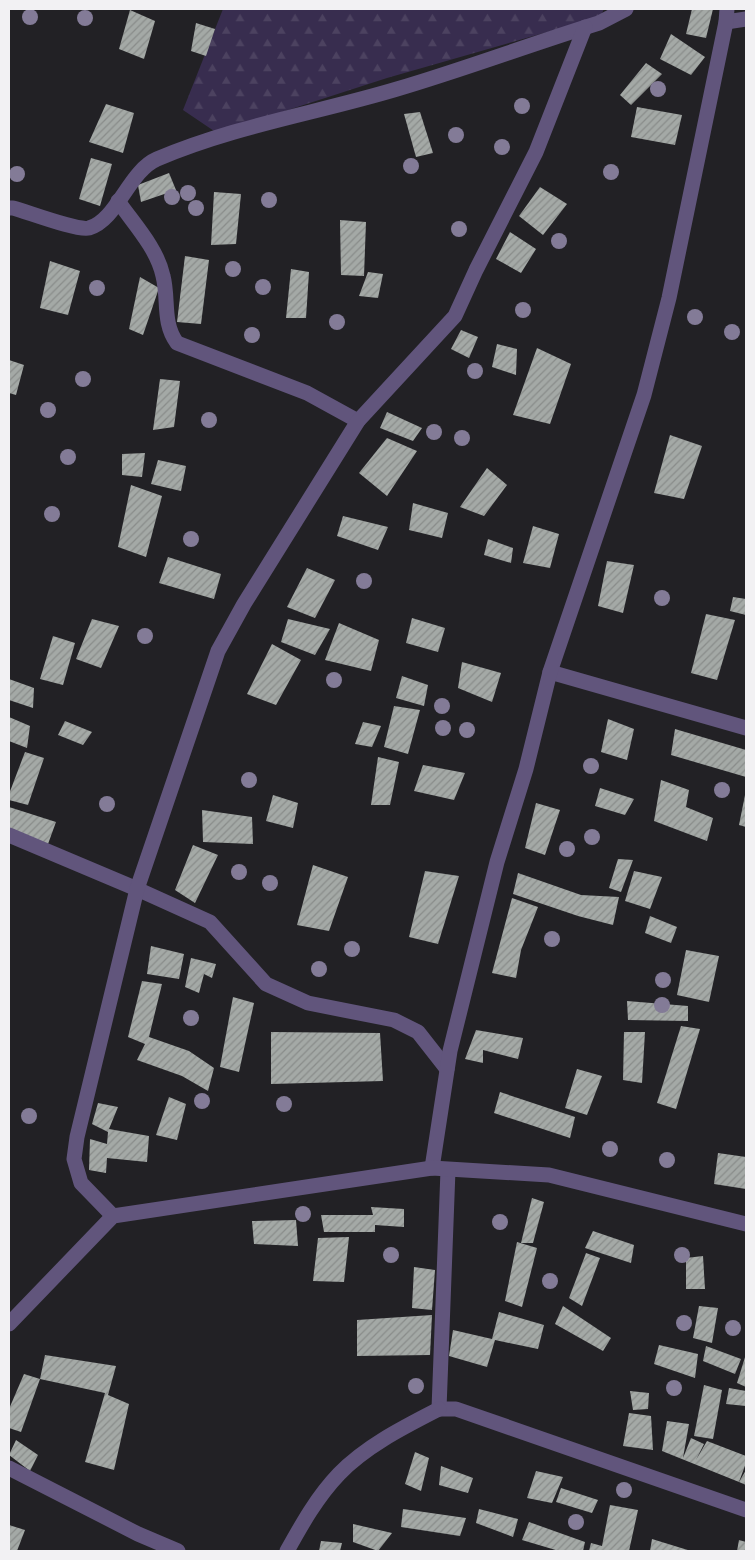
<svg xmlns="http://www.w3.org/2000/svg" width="755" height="1560" font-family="'Exo 2',sans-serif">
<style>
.forest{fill:url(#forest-firs)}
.building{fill:url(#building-hatch)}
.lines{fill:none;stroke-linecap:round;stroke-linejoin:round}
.street{stroke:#61557c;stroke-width:15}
.tree{fill:#837b97}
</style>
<defs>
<pattern id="forest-firs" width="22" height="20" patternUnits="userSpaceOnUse" patternTransform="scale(1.25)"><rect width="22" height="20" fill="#382d4f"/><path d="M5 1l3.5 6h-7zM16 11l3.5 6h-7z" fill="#4c4260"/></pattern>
<pattern id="building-hatch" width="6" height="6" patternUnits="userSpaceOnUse" patternTransform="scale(1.25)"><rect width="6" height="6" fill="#a4a9a6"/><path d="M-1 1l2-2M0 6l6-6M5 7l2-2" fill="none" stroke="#898c8a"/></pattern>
</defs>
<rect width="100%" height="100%" fill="#222125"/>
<polygon class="forest" points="223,9 604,9 600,17 387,78 217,133 183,110"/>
<g class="building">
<polygon points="692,9 713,9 706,38 686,34"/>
<polygon points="130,10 155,21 144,59 119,49"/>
<polygon points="196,23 215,29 206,56 191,51"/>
<polygon points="671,34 705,57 691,75 660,59"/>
<polygon points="646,63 662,74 631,105 620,95"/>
<polygon points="106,104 134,113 123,153 89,142"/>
<polygon points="637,107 682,115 675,145 631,137"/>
<polygon points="420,112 433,153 416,157 404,114"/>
<polygon points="91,158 112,164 100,206 79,199"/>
<polygon points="169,173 176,190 141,202 138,185"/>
<polygon points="540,187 567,204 543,235 519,216"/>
<polygon points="214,192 241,194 236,244 211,245"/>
<polygon points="340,220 366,222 364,276 341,275"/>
<polygon points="510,232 536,249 521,273 496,259"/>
<polygon points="185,256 209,260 201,324 177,322"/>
<polygon points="50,261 80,271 68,315 40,308"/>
<polygon points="291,269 309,272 306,318 286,318"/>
<polygon points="368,272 383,274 378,298 359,296"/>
<polygon points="140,277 159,288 143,335 129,329"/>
<polygon points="461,330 478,337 469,358 451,349"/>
<polygon points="497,344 517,349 516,375 492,367"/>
<polygon points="537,348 571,364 550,424 513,415"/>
<polygon points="9,360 24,365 16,395 9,393"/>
<polygon points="160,379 180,381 174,427 153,430"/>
<polygon points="387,412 422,428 413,441 380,428"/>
<polygon points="670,435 702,446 684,499 654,493"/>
<polygon points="387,438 417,451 387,496 359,473"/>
<polygon points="145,453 142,477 122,475 122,454"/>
<polygon points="158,460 186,466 181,491 151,484"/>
<polygon points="487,468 507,485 484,516 460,507"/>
<polygon points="131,485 162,496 146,557 118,547"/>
<polygon points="413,503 448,513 442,538 409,530"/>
<polygon points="343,516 388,527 378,550 337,536"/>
<polygon points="533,526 559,534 550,568 523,563"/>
<polygon points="488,539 513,548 511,563 484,555"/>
<polygon points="168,557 221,574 214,599 159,583"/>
<polygon points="607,561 634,565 623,613 598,606"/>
<polygon points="307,568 335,580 315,618 287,607"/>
<polygon points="733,597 746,599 746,615 730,611"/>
<polygon points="706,614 735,620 717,680 691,673"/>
<polygon points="412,618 445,628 438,652 406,643"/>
<polygon points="92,619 119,626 101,668 76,659"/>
<polygon points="288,619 330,629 315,655 281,642"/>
<polygon points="339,623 379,640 371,671 325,660"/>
<polygon points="53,636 75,643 63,685 40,679"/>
<polygon points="272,644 301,660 276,705 247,694"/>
<polygon points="462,662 501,673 492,702 458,688"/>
<polygon points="402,676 428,685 424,706 396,698"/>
<polygon points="9,679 34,688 33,708 9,700"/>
<polygon points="394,706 420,710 408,754 384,747"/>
<polygon points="9,717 30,726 27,748 9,741"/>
<polygon points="608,719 634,729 627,760 601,752"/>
<polygon points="65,721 92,732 83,745 58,735"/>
<polygon points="363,722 381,726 372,747 355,744"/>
<polygon points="675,729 746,750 746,777 671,755"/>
<polygon points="25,752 44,758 28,805 9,800 9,794"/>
<polygon points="378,757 399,762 390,805 371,805"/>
<polygon points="423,765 465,773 454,800 414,791"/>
<polygon points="661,780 689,790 686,807 713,818 707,841 654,821"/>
<polygon points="600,788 634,799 625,815 595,806"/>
<polygon points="273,795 298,803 293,828 266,821"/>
<polygon points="745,795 746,795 746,827 739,825"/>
<polygon points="536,803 560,810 545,855 525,848"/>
<polygon points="9,807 56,822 48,844 9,832"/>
<polygon points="202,810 252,817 253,844 203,842"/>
<polygon points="193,845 218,855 195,903 175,890"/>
<polygon points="618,859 633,860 621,892 609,888"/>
<polygon points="313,865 348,877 329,931 297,925"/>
<polygon points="425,871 459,876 438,944 409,937"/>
<polygon points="634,871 662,877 650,909 625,901"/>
<polygon points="518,873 581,895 619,897 613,925 578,916 513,894"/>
<polygon points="512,898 538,907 521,950 516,978 492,973"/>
<polygon points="650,916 677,927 671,943 645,933"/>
<polygon points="151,946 184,954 179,979 147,974"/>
<polygon points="686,950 719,956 709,1002 677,995"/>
<polygon points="191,958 216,964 212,978 204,974 199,993 185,987"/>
<polygon points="142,981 162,984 149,1037 189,1051 214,1068 208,1091 182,1076 137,1060 145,1044 128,1037"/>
<polygon points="233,997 254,1003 239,1072 220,1067"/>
<polygon points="627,1001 688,1006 688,1021 628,1020"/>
<polygon points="681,1026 700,1029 676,1109 657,1103"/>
<polygon points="476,1030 523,1038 518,1059 483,1050 483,1063 465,1059"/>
<polygon points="271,1032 380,1033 383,1081 271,1084"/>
<polygon points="624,1032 645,1032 642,1083 623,1080"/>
<polygon points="577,1069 602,1076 587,1115 565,1108"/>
<polygon points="500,1092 575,1117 570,1138 494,1113"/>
<polygon points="169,1097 186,1104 177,1140 156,1135"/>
<polygon points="98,1103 118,1107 109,1129 149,1136 147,1162 107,1158 106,1173 89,1170 90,1139 107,1144 108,1132 92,1124"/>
<polygon points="718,1153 746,1157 746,1189 714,1184"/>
<polygon points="532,1198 544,1202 533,1243 521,1243"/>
<polygon points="371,1207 404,1209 404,1227 375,1225 375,1232 324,1232 321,1215 373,1215"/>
<polygon points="296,1220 298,1246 254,1244 252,1221"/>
<polygon points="593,1231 634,1245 631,1263 585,1248"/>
<polygon points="349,1237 344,1282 313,1281 318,1238"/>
<polygon points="517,1242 537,1248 522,1307 505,1301"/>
<polygon points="586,1253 600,1258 582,1306 569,1298"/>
<polygon points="703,1256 705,1289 686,1289 686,1258"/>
<polygon points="414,1267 435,1270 432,1310 412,1308"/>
<polygon points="563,1306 611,1338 603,1351 555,1324"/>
<polygon points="699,1306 718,1308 712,1343 693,1338"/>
<polygon points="499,1312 544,1325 538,1349 495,1340 487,1367 449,1356 453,1330 492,1339"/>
<polygon points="432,1315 430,1355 357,1356 357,1320"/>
<polygon points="659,1345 698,1354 695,1378 654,1364"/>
<polygon points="706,1346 741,1359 735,1374 703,1361"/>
<polygon points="746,1354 746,1387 737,1383"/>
<polygon points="45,1355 116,1366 108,1395 129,1404 114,1470 85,1462 105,1393 40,1379"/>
<polygon points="24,1374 40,1379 21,1432 9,1428 9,1409"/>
<polygon points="704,1385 722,1390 713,1439 694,1436"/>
<polygon points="729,1388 746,1391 746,1406 726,1404"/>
<polygon points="630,1391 649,1393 648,1409 633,1410"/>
<polygon points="629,1413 651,1416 653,1450 623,1446"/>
<polygon points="667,1421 689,1424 683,1458 691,1438 704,1444 696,1460 707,1441 746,1456 746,1463 739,1482 662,1451"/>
<polygon points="16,1440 38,1455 30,1471 9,1455"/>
<polygon points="415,1452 429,1458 421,1491 405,1484"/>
<polygon points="441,1466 473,1478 468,1493 439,1485"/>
<polygon points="746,1470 746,1485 739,1482"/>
<polygon points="536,1471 563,1477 552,1503 527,1498"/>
<polygon points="561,1488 598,1500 592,1513 556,1502"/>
<polygon points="610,1505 638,1510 629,1551 589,1551 591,1543 602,1546"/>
<polygon points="403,1509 466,1518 460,1536 401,1527"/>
<polygon points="479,1509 518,1519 513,1537 476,1523"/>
<polygon points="529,1522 585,1542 583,1551 559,1551 522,1540"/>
<polygon points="353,1524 392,1533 378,1551 353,1542"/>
<polygon points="9,1525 25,1530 17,1551 9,1551"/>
<polygon points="652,1539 691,1551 650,1551"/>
<polygon points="739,1540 746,1542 746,1551 737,1551"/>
<polygon points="321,1541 342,1543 340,1551 319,1551"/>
</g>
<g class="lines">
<g class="street">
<polyline points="726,22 746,19"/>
<path d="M118 201C134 224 157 248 163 276 169 299 162 323 177 343L307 393 358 421"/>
<path d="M9 208H13C28 212 77 231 89 228 117 220 129 171 157 159 234 126 317 113 397 89 465 69 531 44 599 23L626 9"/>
<polyline points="550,672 746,728"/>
<polyline points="9,835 137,889 210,922 266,984 308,1003 394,1020 418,1032 447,1069"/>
<polyline points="432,1168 450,1051 497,862 526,769 550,672 644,395 669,298 726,22 727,9"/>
<polyline points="448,1170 439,1409 456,1409 746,1510"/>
<polyline points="113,1216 81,1183 74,1159 77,1137 137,889 218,651 244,604 358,421 455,316 476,270 536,152 585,27"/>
<polyline points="9,1324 113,1216 432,1168 549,1175 746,1224"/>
<polyline points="9,1468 138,1534 178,1551"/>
<path d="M287 1551C302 1524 317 1497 339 1474 366 1446 404 1427 439 1409"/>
</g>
</g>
<g class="tree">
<circle cx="30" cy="17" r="8"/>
<circle cx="85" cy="18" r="8"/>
<circle cx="658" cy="89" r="8"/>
<circle cx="522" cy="106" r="8"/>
<circle cx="456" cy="135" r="8"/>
<circle cx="502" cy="147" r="8"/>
<circle cx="411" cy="166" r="8"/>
<circle cx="611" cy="172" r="8"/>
<circle cx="17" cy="174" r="8"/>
<circle cx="188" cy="193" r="8"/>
<circle cx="172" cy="197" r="8"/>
<circle cx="269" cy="200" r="8"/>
<circle cx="196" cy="208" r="8"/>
<circle cx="459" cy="229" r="8"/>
<circle cx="559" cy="241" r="8"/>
<circle cx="233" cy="269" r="8"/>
<circle cx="263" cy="287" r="8"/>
<circle cx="97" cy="288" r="8"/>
<circle cx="523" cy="310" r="8"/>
<circle cx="695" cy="317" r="8"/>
<circle cx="337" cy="322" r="8"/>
<circle cx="732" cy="332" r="8"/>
<circle cx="252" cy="335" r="8"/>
<circle cx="475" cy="371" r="8"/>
<circle cx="83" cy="379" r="8"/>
<circle cx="48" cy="410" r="8"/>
<circle cx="209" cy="420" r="8"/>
<circle cx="434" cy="432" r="8"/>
<circle cx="462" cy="438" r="8"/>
<circle cx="68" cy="457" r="8"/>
<circle cx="52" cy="514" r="8"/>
<circle cx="191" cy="539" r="8"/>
<circle cx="364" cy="581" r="8"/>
<circle cx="662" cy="598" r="8"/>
<circle cx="145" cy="636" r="8"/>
<circle cx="334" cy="680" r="8"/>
<circle cx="442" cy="706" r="8"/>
<circle cx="443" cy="728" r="8"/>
<circle cx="467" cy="730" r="8"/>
<circle cx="591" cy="766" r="8"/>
<circle cx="249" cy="780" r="8"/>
<circle cx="722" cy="790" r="8"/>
<circle cx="107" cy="804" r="8"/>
<circle cx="592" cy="837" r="8"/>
<circle cx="567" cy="849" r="8"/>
<circle cx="239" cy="872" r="8"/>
<circle cx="270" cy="883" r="8"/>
<circle cx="552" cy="939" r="8"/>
<circle cx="352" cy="949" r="8"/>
<circle cx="319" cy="969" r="8"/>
<circle cx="663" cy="980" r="8"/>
<circle cx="662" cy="1005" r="8"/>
<circle cx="191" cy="1018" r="8"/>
<circle cx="202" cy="1101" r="8"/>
<circle cx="284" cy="1104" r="8"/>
<circle cx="29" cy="1116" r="8"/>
<circle cx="610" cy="1149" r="8"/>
<circle cx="667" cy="1160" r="8"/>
<circle cx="303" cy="1214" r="8"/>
<circle cx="500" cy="1222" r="8"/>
<circle cx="391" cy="1255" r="8"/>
<circle cx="682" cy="1255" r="8"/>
<circle cx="550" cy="1281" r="8"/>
<circle cx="684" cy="1323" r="8"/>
<circle cx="733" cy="1328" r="8"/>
<circle cx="416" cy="1386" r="8"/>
<circle cx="674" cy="1388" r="8"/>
<circle cx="624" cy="1490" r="8"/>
<circle cx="576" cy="1522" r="8"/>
</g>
<rect width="755" height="1560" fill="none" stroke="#f2f1f3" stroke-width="20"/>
</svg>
